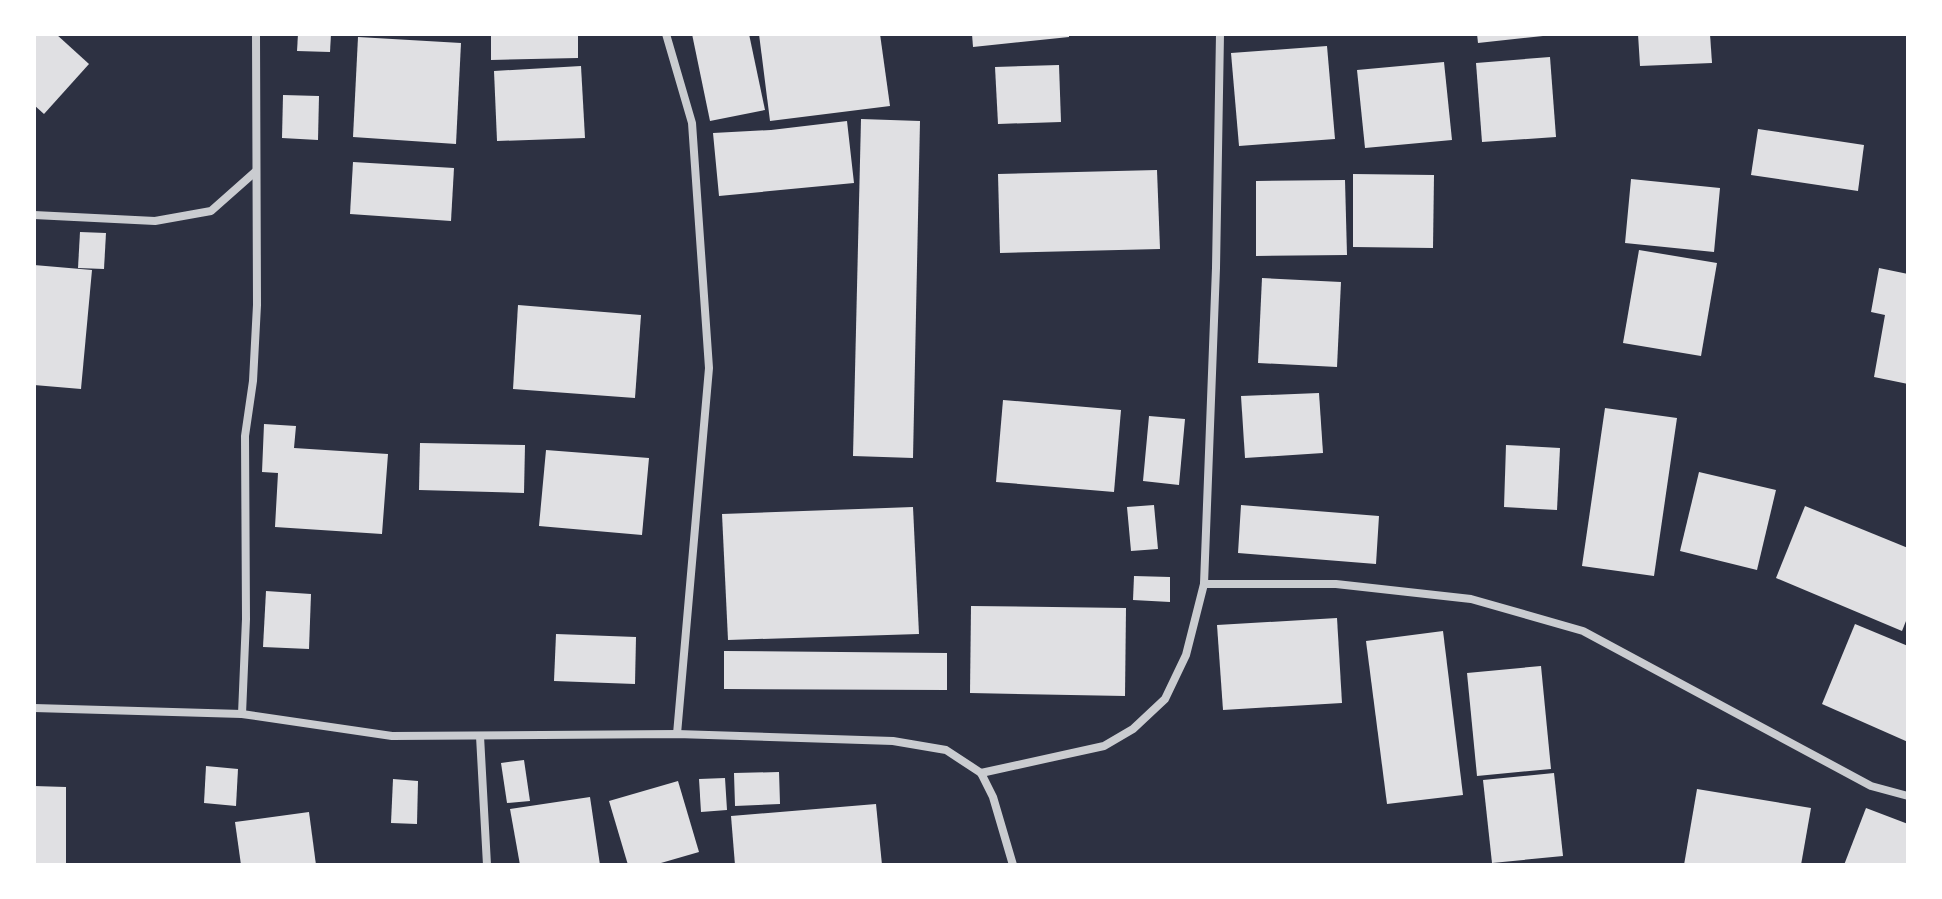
<svg xmlns="http://www.w3.org/2000/svg" width="1942" height="899" font-family="'Fira Sans',sans-serif">
<style>
.building{fill:#e0e0e3}
.lines{fill:none;stroke-linecap:round;stroke-linejoin:round}
.minor{stroke:#caccd0;stroke-width:8}
</style>
<rect width="100%" height="100%" fill="#2d3142"/>
<g class="building">
<polygon points="34,34 56,34 89,64 44,114 34,105"/>
<polygon points="298,34 331,34 330,52 297,51"/>
<polygon points="491,34 578,34 578,58 491,60"/>
<polygon points="692,34 749,34 765,110 710,121"/>
<polygon points="759,34 880,34 890,106 770,121"/>
<polygon points="972,34 1069,34 1069,37 973,47"/>
<polygon points="1477,34 1543,34 1543,36 1478,43"/>
<polygon points="1638,34 1710,34 1712,63 1640,66"/>
<polygon points="358,37 461,43 456,144 353,137"/>
<polygon points="1327,46 1335,139 1239,146 1231,53"/>
<polygon points="1550,57 1556,137 1482,142 1476,63"/>
<polygon points="1444,62 1452,140 1365,148 1357,70"/>
<polygon points="1059,65 1061,122 998,124 995,67"/>
<polygon points="581,66 585,138 497,141 494,71"/>
<polygon points="283,95 319,96 318,140 282,138"/>
<polygon points="861,119 920,121 913,458 853,456"/>
<polygon points="847,121 854,183 719,196 713,133 771,130"/>
<polygon points="1758,129 1864,145 1858,191 1751,175"/>
<polygon points="353,162 454,168 451,221 350,214"/>
<polygon points="1157,170 1160,249 1000,253 998,174"/>
<polygon points="1353,174 1434,175 1433,248 1353,247"/>
<polygon points="1631,179 1720,188 1714,252 1625,243"/>
<polygon points="1345,180 1347,255 1256,256 1256,181"/>
<polygon points="80,232 106,233 104,269 78,268"/>
<polygon points="1639,250 1717,263 1701,356 1623,343"/>
<polygon points="34,265 92,270 81,389 34,385"/>
<polygon points="1879,268 1908,274 1908,384 1874,377 1885,315 1871,312"/>
<polygon points="1262,278 1341,282 1337,367 1258,363"/>
<polygon points="518,305 641,315 635,398 513,389"/>
<polygon points="1319,393 1323,453 1245,458 1241,396"/>
<polygon points="1003,400 1121,410 1114,492 996,482"/>
<polygon points="1605,408 1677,418 1654,576 1582,566"/>
<polygon points="1149,416 1185,419 1179,485 1143,481"/>
<polygon points="264,424 296,426 294,448 388,454 382,534 275,527 278,473 262,472"/>
<polygon points="420,443 525,445 524,493 419,490"/>
<polygon points="1506,445 1560,448 1557,510 1504,507"/>
<polygon points="546,450 649,458 642,535 539,526"/>
<polygon points="1699,472 1776,490 1757,570 1680,551"/>
<polygon points="1154,505 1158,549 1131,551 1127,507"/>
<polygon points="1241,505 1379,516 1376,564 1238,553"/>
<polygon points="1805,506 1908,548 1908,616 1902,631 1776,578"/>
<polygon points="913,507 919,634 728,640 722,514"/>
<polygon points="1134,576 1170,577 1170,602 1133,600"/>
<polygon points="266,591 311,594 309,649 263,647"/>
<polygon points="971,606 1126,608 1125,696 970,693"/>
<polygon points="1337,618 1342,703 1223,710 1217,625"/>
<polygon points="1855,624 1908,646 1908,742 1822,704"/>
<polygon points="1443,631 1463,795 1387,804 1366,641"/>
<polygon points="556,634 636,637 635,684 554,681"/>
<polygon points="724,651 947,653 947,690 724,689"/>
<polygon points="1541,666 1551,769 1477,776 1467,673"/>
<polygon points="524,760 530,801 507,803 501,763"/>
<polygon points="206,766 238,769 236,806 204,803"/>
<polygon points="779,772 780,804 735,806 734,773"/>
<polygon points="1554,773 1563,856 1492,863 1483,780"/>
<polygon points="725,778 727,810 701,812 699,779"/>
<polygon points="393,779 418,781 417,824 391,823"/>
<polygon points="678,781 699,852 654,865 628,865 609,801"/>
<polygon points="34,786 66,787 66,865 34,865"/>
<polygon points="1697,789 1811,808 1801,865 1684,865"/>
<polygon points="590,797 600,865 520,865 510,809"/>
<polygon points="876,804 882,865 735,865 731,816"/>
<polygon points="1866,808 1908,824 1908,865 1844,865"/>
<polygon points="309,812 316,865 241,865 235,822"/>
</g>
<g class="lines">
<g class="minor">
<polyline points="666,34 692,123 709,368 677,734"/>
<polyline points="34,215 155,221 211,211 255,172"/>
<polyline points="1204,584 1336,584 1471,599 1583,631 1871,786 1908,796"/>
<polyline points="34,708 242,714 392,736 677,734 893,741 946,750 981,773 993,797 1013,865"/>
<polyline points="242,714 246,619 245,436 253,381 257,305 256,34"/>
<polyline points="480,736 487,865"/>
<polyline points="981,773 1104,746 1133,729 1165,699 1186,655 1204,584 1216,268 1220,34"/>
</g>
</g>
<rect width="1942" height="899" fill="none" stroke="#ffffff" stroke-width="72"/>
</svg>
